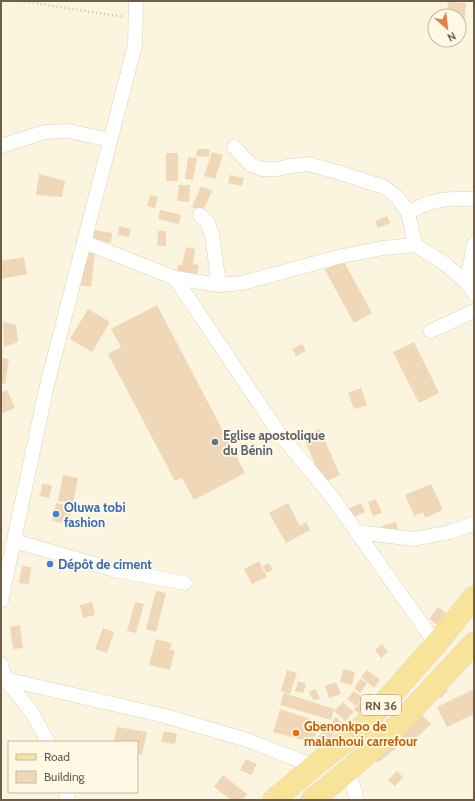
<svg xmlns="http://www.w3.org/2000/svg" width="475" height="801" font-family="Cabin,sans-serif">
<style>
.building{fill:#efd7b8}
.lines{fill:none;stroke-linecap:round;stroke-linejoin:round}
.minor-casing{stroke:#ded2bc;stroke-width:15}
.primary-casing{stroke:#dfdbd7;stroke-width:23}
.path{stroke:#d3bb9c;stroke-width:2.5;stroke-dasharray:1 3;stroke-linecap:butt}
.minor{stroke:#fff;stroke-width:14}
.primary{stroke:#f7e49a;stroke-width:22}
.worship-dot{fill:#6b7280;stroke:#fef8e5;stroke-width:1.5}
.shop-dot{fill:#3f7fe0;stroke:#fef8e5;stroke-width:1.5}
.food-dot{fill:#e8710a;stroke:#fef8e5;stroke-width:1.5}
.labels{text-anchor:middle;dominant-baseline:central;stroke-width:3.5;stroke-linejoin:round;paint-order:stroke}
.shield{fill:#fef8e5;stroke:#9a8c77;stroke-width:1}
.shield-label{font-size:12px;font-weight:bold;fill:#6f5d48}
.worship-label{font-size:13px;font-weight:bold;fill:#5b616d;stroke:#fef8e5;text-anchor:start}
.shop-label{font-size:13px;font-weight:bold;fill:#366cbe;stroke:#fef8e5;text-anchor:start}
.food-label{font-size:13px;font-weight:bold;fill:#c56008;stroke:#fef8e5;text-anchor:start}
</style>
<rect width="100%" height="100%" fill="#fbf5df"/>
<g class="building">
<polygon points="448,2 466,3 464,27 459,27 459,16 447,16"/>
<polygon points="197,149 210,149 209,157 196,156"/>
<polygon points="212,152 223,155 215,179 204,176"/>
<rect x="166" y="153" width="12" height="28"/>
<polygon points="188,157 197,158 193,180 185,179"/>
<polygon points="39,174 65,181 62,197 36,195"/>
<polygon points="230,175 244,178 242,186 228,183"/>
<polygon points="179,185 190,185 189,202 177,201"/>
<polygon points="201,186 212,191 203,211 192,207"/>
<polygon points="150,195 158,197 155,208 147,206"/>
<polygon points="160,210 181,215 179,224 158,219"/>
<polygon points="387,216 390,223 378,228 375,221"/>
<polygon points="119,226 131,229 129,237 118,235"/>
<polygon points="94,230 112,233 111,243 92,240"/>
<polygon points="158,231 166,231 166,246 157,246"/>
<polygon points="186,247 195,249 193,264 199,265 197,275 177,271 178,265 182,265"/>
<polygon points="82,252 95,254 91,287 78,285"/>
<polygon points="24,257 27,274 1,279 1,261"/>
<polygon points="343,260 372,313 354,323 325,270"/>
<polygon points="157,305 245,473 194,500 182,478 175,481 108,354 121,347 111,329"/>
<polygon points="88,309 110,322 92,352 70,339"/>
<polygon points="3,322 16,325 18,342 4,347"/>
<polygon points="414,342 439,393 419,403 393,352"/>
<polygon points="302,344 306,351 296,356 292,349"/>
<polygon points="1,358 9,359 5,384 1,383"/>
<polygon points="361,388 367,405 354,409 348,393"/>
<polygon points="7,390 15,408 1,414 1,392"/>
<polygon points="320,429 340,475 323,483 303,436"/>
<polygon points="63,475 78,478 73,503 58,501"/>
<polygon points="42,484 52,485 49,498 40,496"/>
<polygon points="431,484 443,510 425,518 423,512 414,516 405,495"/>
<polygon points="376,499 382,513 373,516 368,502"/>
<polygon points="56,503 72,506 69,524 52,521"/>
<polygon points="288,503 300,526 306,522 310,530 286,543 269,513"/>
<polygon points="361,503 365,512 352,518 348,509"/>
<polygon points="396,522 398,529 383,533 382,526"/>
<polygon points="259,561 267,577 252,584 244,569"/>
<polygon points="269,563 273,570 266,573 263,566"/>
<polygon points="22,566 31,567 29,584 19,583"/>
<polygon points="156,591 166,593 156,632 146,629"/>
<polygon points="92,602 95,615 83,618 80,605"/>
<polygon points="135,602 144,604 136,633 127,631"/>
<polygon points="438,607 446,613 437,625 429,619"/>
<polygon points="20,625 23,648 13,649 10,627"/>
<polygon points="103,628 114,632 107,653 95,649"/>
<polygon points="156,639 172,643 170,649 175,651 170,670 149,665"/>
<polygon points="382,644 388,652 381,658 375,650"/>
<polygon points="343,669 355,672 352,685 340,682"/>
<polygon points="287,670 297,673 290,694 281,691"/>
<polygon points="367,670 380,680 374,688 361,677"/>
<polygon points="360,679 367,683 360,693 354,688"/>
<polygon points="298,681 306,684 303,693 295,691"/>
<polygon points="336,682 341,694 329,698 325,686"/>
<polygon points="442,685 448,690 441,698 435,694"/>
<polygon points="315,689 320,698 314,701 309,692"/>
<polygon points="474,689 474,714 447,727 437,707"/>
<polygon points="354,691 363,698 356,706 347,699"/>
<polygon points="284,693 334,709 331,720 280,705"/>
<polygon points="369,693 376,700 361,716 354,709"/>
<polygon points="343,702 354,712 345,721 334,711"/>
<polygon points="280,709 323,723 311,742 273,732"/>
<polygon points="421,714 431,724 407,747 398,737"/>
<polygon points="336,717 343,724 320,749 313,742"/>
<polygon points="117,727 147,732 142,755 137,754 137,742 114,742"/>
<polygon points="164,731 177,734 175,744 161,742"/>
<polygon points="396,738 401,744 378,763 373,757"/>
<polygon points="246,759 257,764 251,775 240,770"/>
<polygon points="397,771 403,777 395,786 388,780"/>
<polygon points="223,775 247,794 242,800 231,800 214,787"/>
</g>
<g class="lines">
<g class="minor-casing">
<g id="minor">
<polyline points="1,146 45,132 68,131 110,140"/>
<polyline points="234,147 250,164 262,169 277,169 290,166 308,164 341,173 384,187 398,198 408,213 415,245"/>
<path d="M408 213C430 199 449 198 474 199"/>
<polyline points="200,215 208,223 212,235 219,285"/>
<polyline points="84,242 175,278 219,285 242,283 338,257 383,248 415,245 444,263 467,283 474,293"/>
<polyline points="175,278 279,433 332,497 436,644"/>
<polyline points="467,283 474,244"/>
<polyline points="431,331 474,311"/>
<polyline points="357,532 414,539 450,532 474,524"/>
<polyline points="14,541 115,570 185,583"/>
<polyline points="1,601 47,385 135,45 136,1"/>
<polyline points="1,664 5,679 31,711 48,742"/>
<polyline points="1,678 165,716 247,740 314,766"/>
<polyline points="349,770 357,800"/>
<polyline points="66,792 68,800"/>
</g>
</g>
<g class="primary-casing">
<g id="primary">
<polyline points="274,800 314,766 348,739 367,722 436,644 474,597"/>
<polyline points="312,800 349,770 392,731 474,643"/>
</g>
</g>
<polyline class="path" points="21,1 124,17"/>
<use href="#minor" class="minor"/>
<use href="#primary" class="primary"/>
</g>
<circle class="worship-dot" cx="215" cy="442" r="4"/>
<g class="shop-dot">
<circle cx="56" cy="514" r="4"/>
<circle cx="50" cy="564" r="4"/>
</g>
<circle class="food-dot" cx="296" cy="733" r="4"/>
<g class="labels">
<rect class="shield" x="361" y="695" width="40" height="20" rx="3"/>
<g class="shield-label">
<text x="381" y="705">RN 36</text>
</g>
<g class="worship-label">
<text x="223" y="435">Eglise apostolique<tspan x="223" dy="15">du Bénin</tspan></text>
</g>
<g class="shop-label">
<text x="64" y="507">Oluwa tobi<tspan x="64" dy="15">fashion</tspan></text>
<text x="58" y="564">Dépôt de ciment</text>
</g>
<g class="food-label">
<text x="304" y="726">Gbenonkpo de<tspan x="304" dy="15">malanhoui carrefour</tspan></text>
</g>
</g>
<rect width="475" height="801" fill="none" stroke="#6f5d48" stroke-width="4"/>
<rect x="8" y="741" width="130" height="52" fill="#fef8e5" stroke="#c5baa6"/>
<rect x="16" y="754" width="20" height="6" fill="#f7e49a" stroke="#c5baa6"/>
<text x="44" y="761" font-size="12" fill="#6f5d48">Road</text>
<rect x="16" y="771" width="20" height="12" fill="#efd7b8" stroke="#c5baa6"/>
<text x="44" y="781" font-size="12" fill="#6f5d48">Building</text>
<g transform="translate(447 28) rotate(152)"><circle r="19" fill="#fef8e5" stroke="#c5baa6"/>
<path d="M0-3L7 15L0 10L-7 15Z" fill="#e08449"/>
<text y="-6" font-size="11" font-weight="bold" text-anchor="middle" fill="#6f5d48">N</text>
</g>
</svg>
